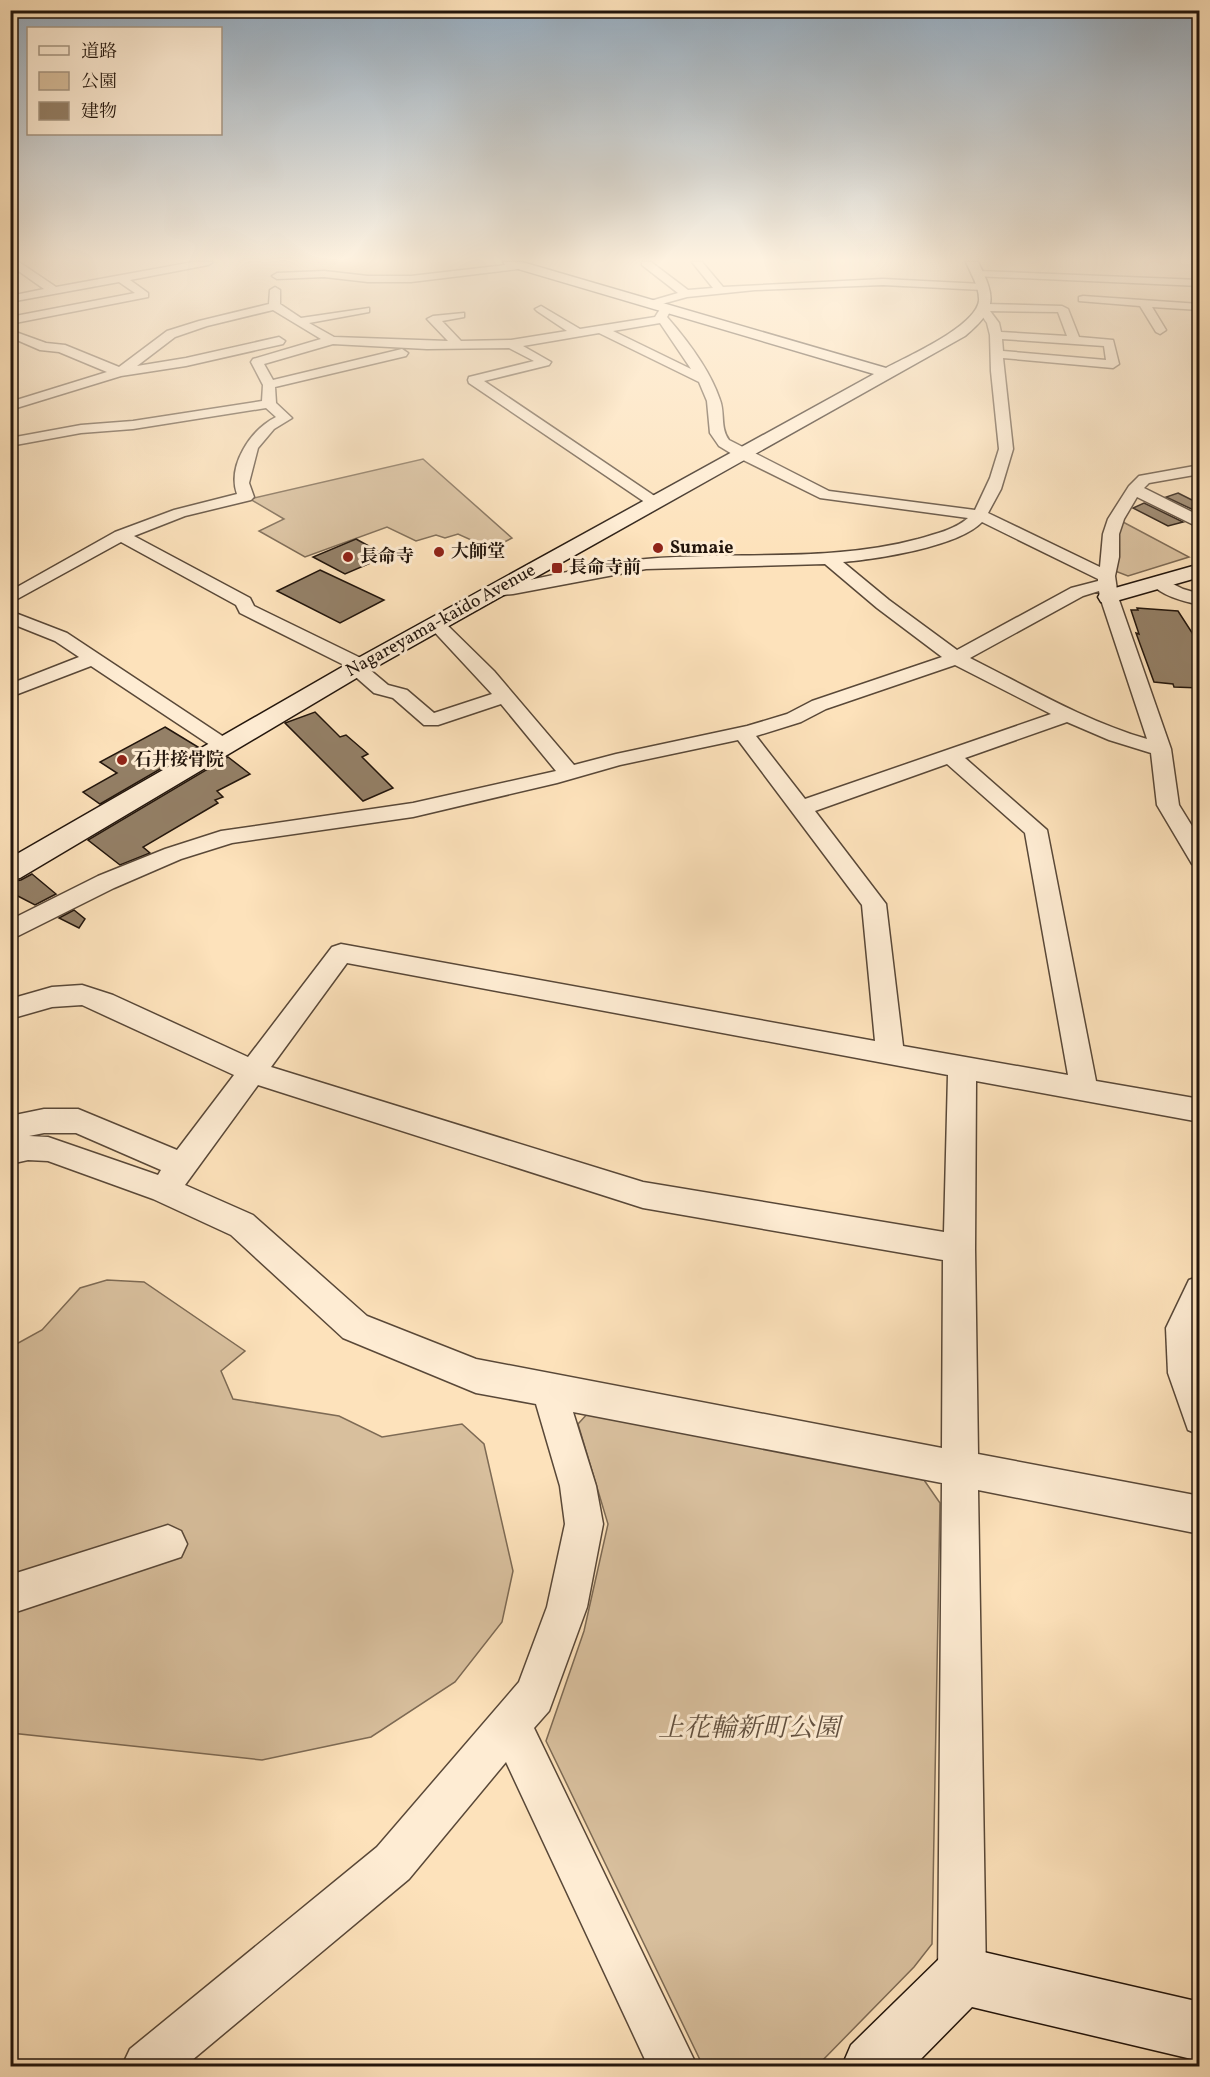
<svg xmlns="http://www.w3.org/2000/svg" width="1210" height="2077" font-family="Vollkorn,'Noto Serif JP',serif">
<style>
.green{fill:#d8bf9d;stroke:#7d6a54;stroke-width:1.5}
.building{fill:#948067;stroke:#22150c;stroke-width:1.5}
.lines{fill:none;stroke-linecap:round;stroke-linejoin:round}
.street-casing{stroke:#594838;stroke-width:3}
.secondary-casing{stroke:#22150c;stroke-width:3}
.street{fill:#feecd3;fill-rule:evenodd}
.secondary{fill:#feecd3;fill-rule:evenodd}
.poi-dot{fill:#8f2418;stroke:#feecd3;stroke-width:2}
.labels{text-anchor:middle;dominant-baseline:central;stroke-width:6;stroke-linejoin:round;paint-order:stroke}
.far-poi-label{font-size:18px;font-weight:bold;fill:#22150c;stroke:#feecd3;text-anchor:start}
.far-street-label{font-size:18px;fill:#22150c;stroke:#feecd3}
.near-park-label{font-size:26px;font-style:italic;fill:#62503f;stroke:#feecd3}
</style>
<rect width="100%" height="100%" fill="#fde2bb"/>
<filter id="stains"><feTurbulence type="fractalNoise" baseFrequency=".00333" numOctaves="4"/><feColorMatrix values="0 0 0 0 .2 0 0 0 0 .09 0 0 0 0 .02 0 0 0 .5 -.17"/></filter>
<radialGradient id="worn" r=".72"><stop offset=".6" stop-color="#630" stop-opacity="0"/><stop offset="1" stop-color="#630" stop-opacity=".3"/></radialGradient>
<g class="green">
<polygon points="423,459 512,538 491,549 458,534 445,538 436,535 416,541 387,527 305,557 259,531 284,519 250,499"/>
<polygon points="1123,522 1189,557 1128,576 1115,571 1117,538"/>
<polygon points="107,1280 144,1282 245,1351 221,1371 233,1399 339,1416 382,1437 462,1424 484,1444 513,1571 502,1622 455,1682 371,1737 262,1760 11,1733 11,1347 42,1330 80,1288"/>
<polygon points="589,1412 924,1480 940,1503 932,1944 914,1967 817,2066 703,2066 546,1741 584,1631 608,1524 578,1424"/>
</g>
<g class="building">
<polygon points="1178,493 1200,504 1200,513 1166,497"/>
<polygon points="1144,503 1183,522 1168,526 1133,508"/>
<polygon points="356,539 387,556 345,574 313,557"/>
<polygon points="320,570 384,600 340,623 277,591"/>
<polygon points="1137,608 1178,611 1200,645 1200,688 1174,687 1173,684 1154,682 1136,633 1139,634 1131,610 1138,610"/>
<polygon points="315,712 340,737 346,735 368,754 362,757 393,788 363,801 285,723"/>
<polygon points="165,727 198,747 100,804 83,792 117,773 100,762"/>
<polygon points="228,757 250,774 217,791 223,797 215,800 218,803 143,847 150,853 120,865 88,840"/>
<polygon points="32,874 56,894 35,905 10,892 10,882 21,880"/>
<polygon points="74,910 85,919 79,928 59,918"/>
</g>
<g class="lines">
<g class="street-casing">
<g id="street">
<polygon points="10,262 19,262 56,287 193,262 213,262 208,265 130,280 148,293 148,297 10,324 10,317 135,293 119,282 10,302 10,296 44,289 10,265"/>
<polygon points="642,262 651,262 688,290 713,288 692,262 702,262 723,287 883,279 983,284 988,287 983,290 883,285 755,290 687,297 651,307 647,306 647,302 678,293 642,265"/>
<polygon points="523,263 527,264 527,268 411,282 368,282 324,277 277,279 272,276 277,273 324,271 368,276 411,276"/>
<polygon points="978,271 1200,280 1200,286 974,276 974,272"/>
<path d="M275 287 280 290V304L301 318 369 308V312L309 323 334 337 448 341 427 319 433 316 464 313V317L442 321 461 341 511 340 567 331 537 311 535 309 541 306 580 329 655 317 662 306H670L672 308 667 317C687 340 710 370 720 400 725 413 720 428 729 440L829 491 975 510 990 478 999 449 991 371 990 335 987 323 978 310 979 307 985 304 1062 306 1068 309 1079 337 1113 340 1119 364 1113 368 1003 358 1013 449 1001 489 988 513 1100 567 1103 534 1108 519 1129 486 1139 476 1200 465V474L1149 483 1144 488 1200 516V528L1137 497 1124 519 1119 534V557L1115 576 1118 597 1171 749 1179 805 1200 839V866L1192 864 1157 805 1151 753 1109 740 1067 722 965 758 1047 830 1096 1081 1200 1099V1122L976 1081 975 1249 978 1454 1200 1496V1534L978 1490 986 1976 979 1993 962 2000 945 1993 938 1976 942 1483 573 1412 596 1486 603 1524 587 1607 549 1711 534 1728 697 2066H648L506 1762 409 1879 185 2066H122L130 2049 377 1847 519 1682 547 1607 565 1524 560 1486 536 1404 476 1393 343 1338 231 1235 153 1199 48 1161 28 1160 10 1164V1116L44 1109H78L177 1150 234 1075 82 1005 52 1007 10 1019V999L52 987 82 985 113 995 248 1057 332 947 341 944 875 1041 862 905 738 740 620 765 557 783 413 817 232 843 181 859 114 888 10 940V920L98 876 165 849 221 831 413 803 556 771 501 704 438 725H424L393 698 374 693 350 672 348 667 240 613 236 605 121 542 10 603V591L115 532 174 510 237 494C227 466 250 430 276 417L266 408 133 429 81 433 10 446V438L81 425 133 421 262 401 263 385 251 362 253 359 321 339 273 310 207 326 175 337 137 366 186 358 279 337 285 341 283 344 186 366 121 376 10 410V402L107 372 59 352 40 350 10 337V330L46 343 65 345 119 367 167 331 199 321 269 304 270 290ZM990 311 1058 312 1067 336 1001 332 999 323ZM660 323 691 369 613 331ZM599 333 699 382 707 401 710 433 719 446 737 457 820 498 968 518C954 530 935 534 918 539 829 563 737 551 646 559 595 563 545 579 494 586L488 587 485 591 488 595 494 596 513 594 646 569 825 564 877 608 942 657 812 701 787 714 747 726 616 754 574 765 494 671 442 620H430L427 624 492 694 434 713 407 690 388 685 369 669 371 666 369 662 254 606 250 598 134 536 185 516 251 500 254 497 249 483 258 448 274 429 292 418 276 403 275 387 406 356 408 353 402 349 273 380 264 364 333 344 427 349 509 348 534 361 469 377 468 380 469 383 649 505H659L662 502 659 499 484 381 549 365 551 362 523 346ZM1002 339 1104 346 1106 360 1003 351ZM982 522 1098 579V581L1071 588 957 650 889 600 843 562C877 559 958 547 982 522ZM1099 591 1100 597 1147 739C1085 721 1028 687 970 658L1083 596ZM955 665 1051 714 805 799 756 736 801 722 826 709ZM947 764 1025 833 1068 1075 903 1046 886 904 815 811ZM347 963 948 1075 944 1232 643 1182 271 1067ZM258 1085 643 1208 943 1260 942 1448 476 1359 367 1316 253 1215 185 1185ZM44 1133H76L161 1170 158 1175 48 1137 29 1136Z"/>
<polygon points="1083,296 1200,304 1200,310 1152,307 1166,330 1160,334 1156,332 1140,306 1079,301 1079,297"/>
<path d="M1159 577 1183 589 1200 594V605C1183 601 1161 596 1150 582L1153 578Z"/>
<polygon points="10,611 67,633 230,741 233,745 230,749 223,751 216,749 91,666 10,697 10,684 79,657 55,641 10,623"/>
<polygon points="1200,1276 1200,1435 1188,1430 1168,1373 1166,1328 1189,1280"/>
<polygon points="168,1525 181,1531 187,1544 181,1557 10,1614 10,1575"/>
</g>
</g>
<g class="secondary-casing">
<g id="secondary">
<path d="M503 262H522L886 368C908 356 975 327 979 301 980 288 971 274 966 262H978C996 298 997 309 965 336L365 673 20 878 10 880V858L349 663 874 374 505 265Z"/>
<polygon points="1200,564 1200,577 1109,603 1101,602 1098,597 1101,592"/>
<polygon points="962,1947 1200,2002 1200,2061 972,2007 914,2066 842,2066 851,2045 942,1956"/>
</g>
</g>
<use href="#street" class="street"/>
<use href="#secondary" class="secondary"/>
</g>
<linearGradient id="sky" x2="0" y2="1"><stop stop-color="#93aabe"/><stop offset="0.47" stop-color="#fef2e0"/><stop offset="1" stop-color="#fef2e0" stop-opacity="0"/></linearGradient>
<rect width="1210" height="552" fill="url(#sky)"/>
<g class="poi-dot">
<circle cx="658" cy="548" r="6"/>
<circle cx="439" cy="552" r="6"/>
<circle cx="348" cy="557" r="6"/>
<rect x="551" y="562" width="12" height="12" rx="3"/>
<circle cx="122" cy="760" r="6"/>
</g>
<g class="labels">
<g class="far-poi-label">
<text x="670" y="548">Sumaie</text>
<text x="451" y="552">大師堂</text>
<text x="360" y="557">長命寺</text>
<text x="569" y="568">長命寺前</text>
<text x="134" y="760">石井接骨院</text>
</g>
<g class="far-street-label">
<text transform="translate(441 621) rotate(-29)">Nagareyama-kaido Avenue</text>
</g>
<g class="near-park-label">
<text x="749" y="1729">上花輪新町公園</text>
</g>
</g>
<rect width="1210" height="2077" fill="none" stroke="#fde2bb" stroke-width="36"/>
<rect x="12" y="12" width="1186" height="2053" fill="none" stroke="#22150c" stroke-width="3"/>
<rect x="18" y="18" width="1174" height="2041" fill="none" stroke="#22150c" stroke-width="1.5"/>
<rect x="27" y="27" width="195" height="108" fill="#feecd3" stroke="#a69683" stroke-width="1.5"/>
<rect x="39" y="46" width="30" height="9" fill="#feecd3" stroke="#a69683" stroke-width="1.5"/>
<text x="81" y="57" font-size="18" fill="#22150c">道路</text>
<rect x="39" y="72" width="30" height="18" fill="#d8bf9d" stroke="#a69683" stroke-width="1.5"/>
<text x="81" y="87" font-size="18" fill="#22150c">公園</text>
<rect x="39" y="102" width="30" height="18" fill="#948067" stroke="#a69683" stroke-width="1.5"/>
<text x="81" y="117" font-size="18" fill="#22150c">建物</text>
<rect width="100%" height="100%" filter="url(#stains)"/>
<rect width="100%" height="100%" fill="url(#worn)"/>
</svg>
